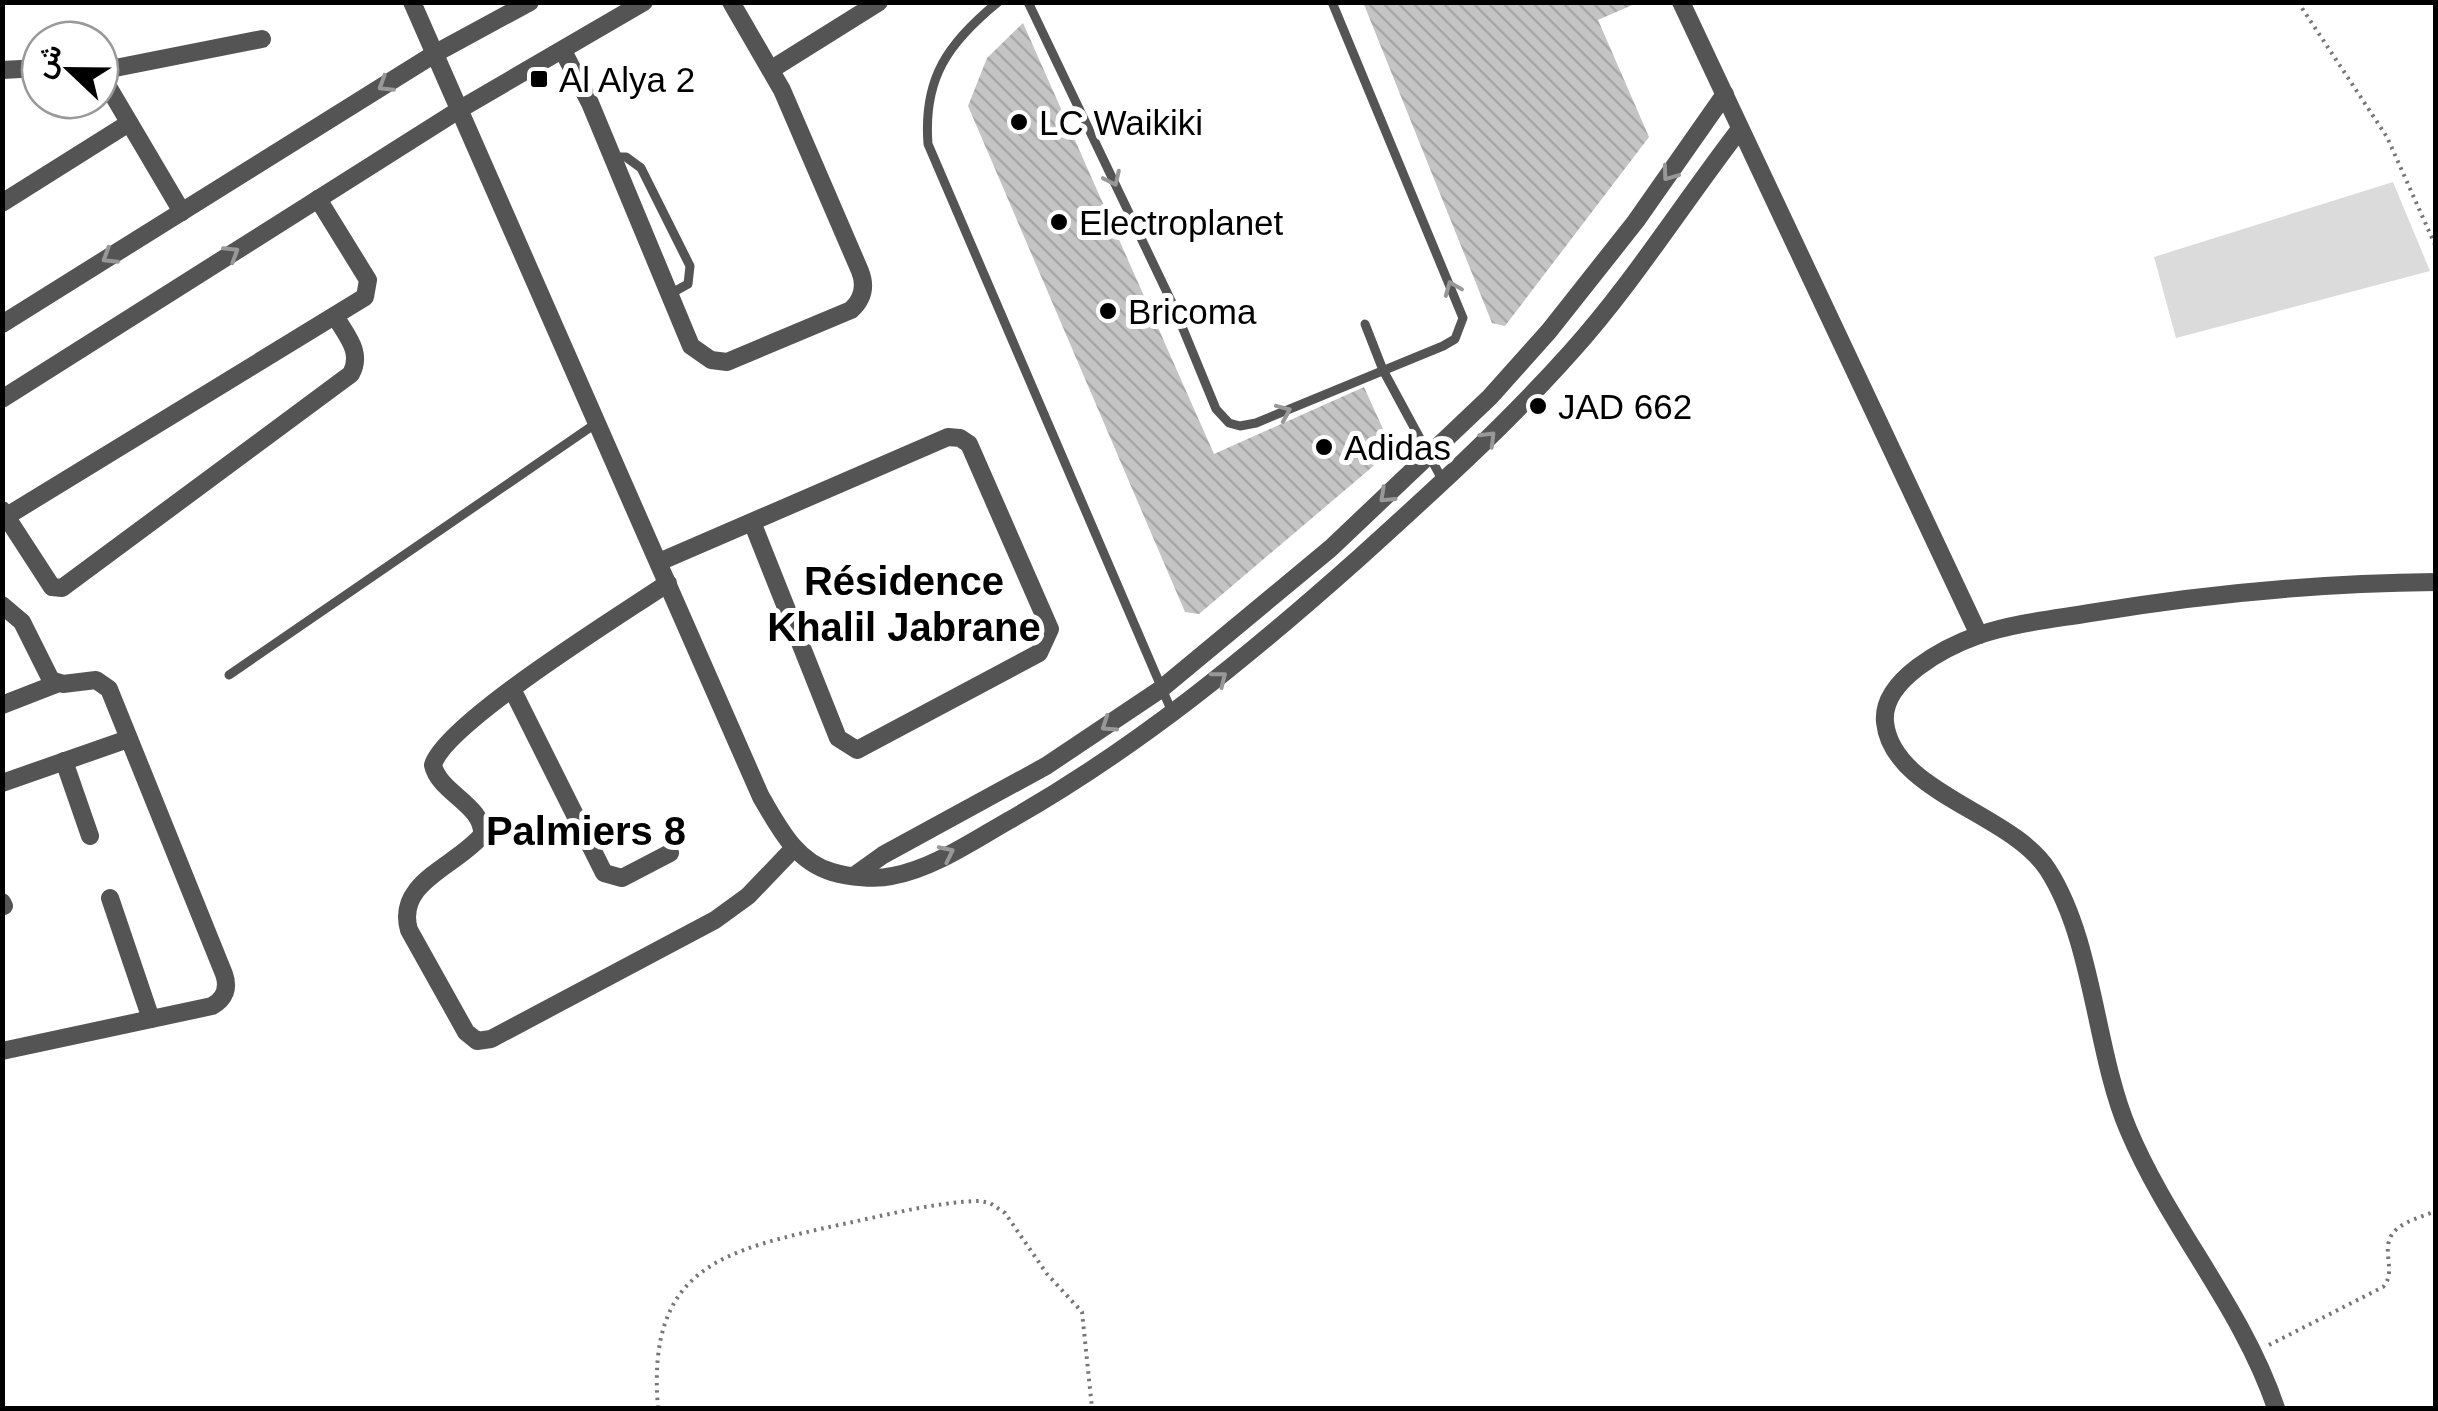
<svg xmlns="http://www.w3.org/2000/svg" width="2438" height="1411" font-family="Helvetica,Vazirmatn,sans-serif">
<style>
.grass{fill:#dbdbdb}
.building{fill:url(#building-back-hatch)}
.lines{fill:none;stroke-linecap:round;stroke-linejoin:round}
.path{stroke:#767676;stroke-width:4;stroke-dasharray:2.5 5;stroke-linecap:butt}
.lane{stroke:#545454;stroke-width:9}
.street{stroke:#545454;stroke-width:18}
.oneway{stroke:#989898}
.poi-dot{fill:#000;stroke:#fff;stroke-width:4}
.labels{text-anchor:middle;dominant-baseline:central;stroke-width:10;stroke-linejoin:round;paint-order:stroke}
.poi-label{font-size:35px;fill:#000;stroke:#fff;text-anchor:start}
.quarter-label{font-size:40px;font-weight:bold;fill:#000;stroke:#fff}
</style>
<defs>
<pattern id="building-back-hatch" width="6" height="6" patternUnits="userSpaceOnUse" patternTransform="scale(2.5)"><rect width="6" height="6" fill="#c4c4c4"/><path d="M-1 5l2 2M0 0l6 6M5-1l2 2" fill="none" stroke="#a7a7a7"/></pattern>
</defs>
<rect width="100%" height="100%" fill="#fff"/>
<polygon class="grass" points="2393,182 2430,271 2176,338 2154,257"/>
<g class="building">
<polygon points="1363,2 1639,2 1598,20 1649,137 1505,326 1492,323"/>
<polygon points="1023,23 1214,454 1364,387 1388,440 1384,457 1199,614 1185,612 968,106 987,58"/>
</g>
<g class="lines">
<g class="path">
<polyline points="2298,2 2387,137 2436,247"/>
<path d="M2269 1345 2383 1287C2399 1270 2376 1246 2398 1228 2408 1220 2424 1216 2436 1211"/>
<path d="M658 1408C646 1265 725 1250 843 1224 887 1215 935 1202 980 1201L990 1203 1005 1213 1047 1274 1082 1312 1092 1408"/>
</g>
<g class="lane">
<path d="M998 2C948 43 923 78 928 144L1172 712"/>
<polyline points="1028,2 1174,307 1216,409 1229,423 1240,426 1256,423 1443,346 1455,339 1463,318 1332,2"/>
<polyline points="613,157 626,157 641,168 690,266 688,284 670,294"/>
<polyline points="1365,324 1383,370 1443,481"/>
<polyline points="229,675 598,422"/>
</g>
<g class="street">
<path d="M412 2 761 797C779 827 795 861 832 872 849 877 875 880 892 876 932 869 973 841 1008 821 1137 748 1249 656 1359 558 1432 492 1505 426 1571 352 1633 283 1683 203 1740 129"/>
<polyline points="1681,2 1979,635"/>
<path d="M563 51 590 103 691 346 711 360 727 362 851 310C863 299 866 286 860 271L782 90 731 2"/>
<polyline points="772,69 879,2"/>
<polyline points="2,70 40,68"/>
<polyline points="100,71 262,39"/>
<polyline points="100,73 182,212"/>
<polyline points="2,203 129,123"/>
<polyline points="2,324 436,53 530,2"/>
<polyline points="2,399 462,108 644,2"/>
<path d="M2 510 52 587 62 588 351 374C363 352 346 335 335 316"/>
<polyline points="7,516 365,297 368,280 318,199"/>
<polyline points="659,562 948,437 960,438 969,444 1050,629 1039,653 857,750 838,738 752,522"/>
<path d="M668 583C624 613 445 723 433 765 439 793 484 805 482 835 457 866 395 882 409 930L466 1032 477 1041 491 1039 715 920 748 896 794 848"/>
<path d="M2 605 22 622 51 680 63 684 96 680 109 689 224 974C229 988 225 999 212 1006L2 1051"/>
<polyline points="512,689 604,873 622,878 670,853"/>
<polyline points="2,705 56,684"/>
<polyline points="64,761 90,836"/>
<polyline points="2,783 128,739"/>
<polyline points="855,875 883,855 1046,766 1161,689 1331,548 1490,397 1549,331 1636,221 1725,94"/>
<polyline points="110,898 151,1019"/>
<polyline points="2,902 4,906"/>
<path d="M2276 1408C2242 1307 2169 1227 2128 1129 2095 1051 2094 942 2048 870 2012 813 1892 793 1885 722 1881 680 1945 647 1979 635 2014 623 2054 619 2090 613 2205 594 2319 583 2436 582"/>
</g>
</g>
<defs><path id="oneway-chevron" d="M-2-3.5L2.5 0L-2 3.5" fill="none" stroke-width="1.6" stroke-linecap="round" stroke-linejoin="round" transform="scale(2.5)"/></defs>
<g class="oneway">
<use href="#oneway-chevron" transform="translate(385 85) rotate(148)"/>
<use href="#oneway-chevron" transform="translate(1669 174) rotate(126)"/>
<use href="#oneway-chevron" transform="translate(1113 179) rotate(65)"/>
<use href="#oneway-chevron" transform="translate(232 253) rotate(-32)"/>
<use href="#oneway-chevron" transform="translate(109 257) rotate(148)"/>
<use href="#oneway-chevron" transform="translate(1452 288) rotate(-112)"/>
<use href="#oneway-chevron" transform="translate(1284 412) rotate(-23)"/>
<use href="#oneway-chevron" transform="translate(1489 438) rotate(-45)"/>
<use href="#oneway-chevron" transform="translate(1386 496) rotate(137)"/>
<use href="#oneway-chevron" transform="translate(1220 678) rotate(-38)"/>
<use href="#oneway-chevron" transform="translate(1108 725) rotate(146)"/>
<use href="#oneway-chevron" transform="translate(947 853) rotate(-26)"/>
</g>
<g class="poi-dot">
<rect x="529" y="69" width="20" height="20" rx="5"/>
<circle cx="1019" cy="122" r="10"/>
<circle cx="1059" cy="222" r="10"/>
<circle cx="1108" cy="311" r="10"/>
<circle cx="1538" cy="406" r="10"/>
<circle cx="1324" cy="447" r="10"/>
</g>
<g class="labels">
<g class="poi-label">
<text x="559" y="79">Al Alya 2</text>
<text x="1039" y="122">LC Waikiki</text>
<text x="1079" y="222">Electroplanet</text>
<text x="1128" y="311">Bricoma</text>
<text x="1558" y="406">JAD 662</text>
<text x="1344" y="447">Adidas</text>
</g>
<g class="quarter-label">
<text x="904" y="581">Résidence<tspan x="904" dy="46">Khalil Jabrane</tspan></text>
<text x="586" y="831">Palmiers 8</text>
</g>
</g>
<rect width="2438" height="1411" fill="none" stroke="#000000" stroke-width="10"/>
<g transform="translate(70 70) rotate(292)"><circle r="48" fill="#ffffff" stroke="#999999" stroke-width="2.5"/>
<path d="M0-8L18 38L0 25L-18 38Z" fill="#000000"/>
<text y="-15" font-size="28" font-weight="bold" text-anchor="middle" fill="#000000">ش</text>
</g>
</svg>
